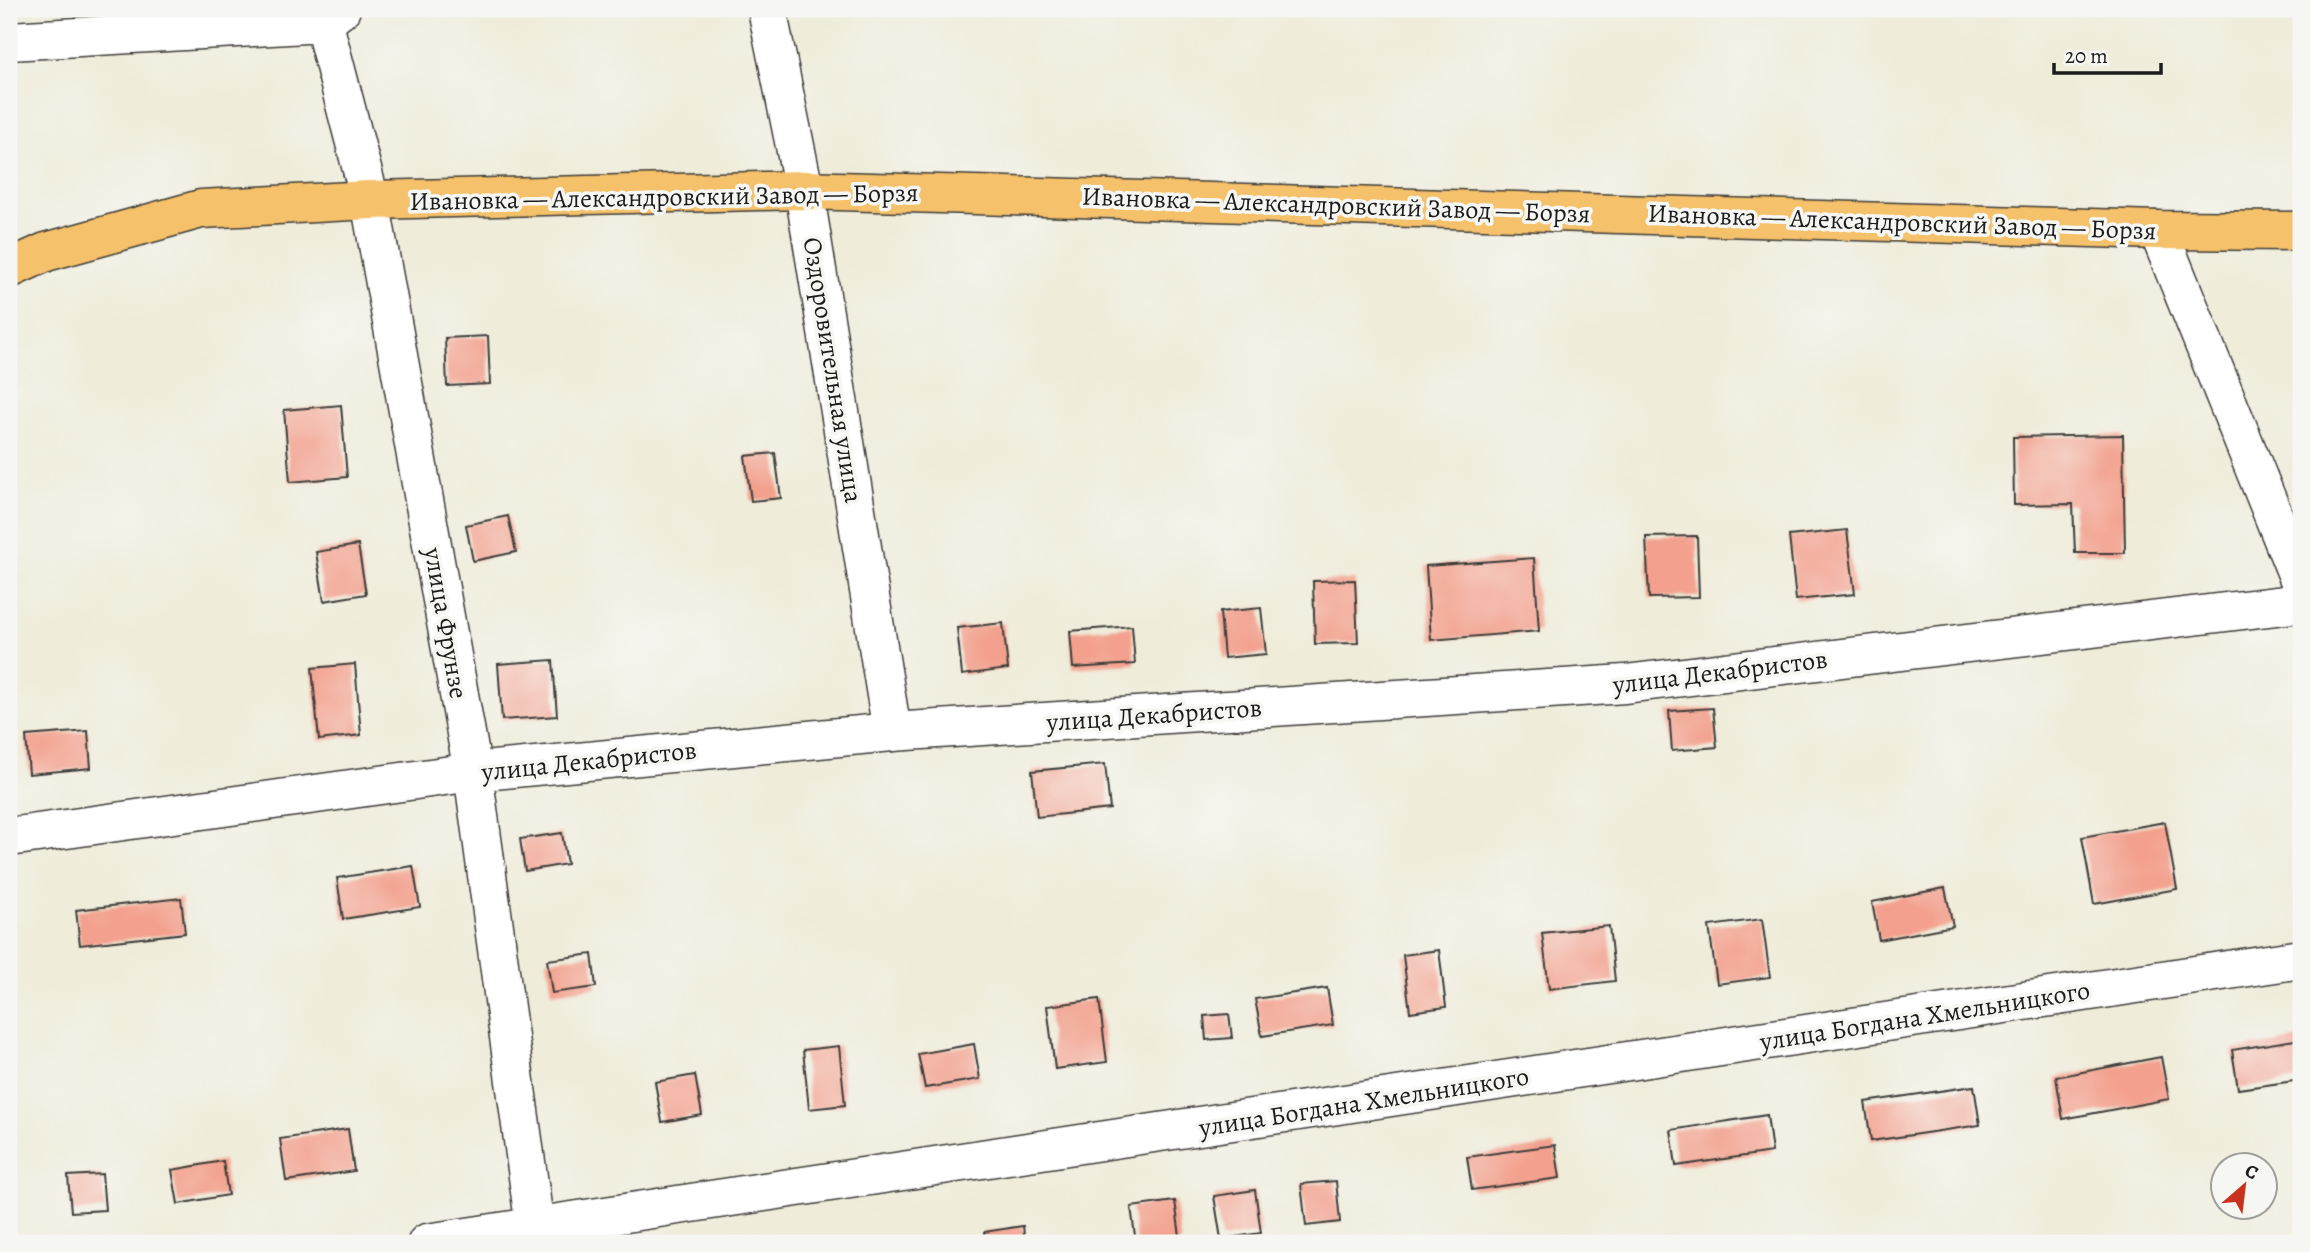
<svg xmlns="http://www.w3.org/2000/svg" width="2310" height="1252" font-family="Alegreya,serif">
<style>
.building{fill:#f3a18e}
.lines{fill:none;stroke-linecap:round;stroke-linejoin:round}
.minor-casing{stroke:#3c3b38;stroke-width:41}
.major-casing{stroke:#3c3b38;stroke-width:41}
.minor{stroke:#fff;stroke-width:38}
.major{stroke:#f5c16b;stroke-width:38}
.labels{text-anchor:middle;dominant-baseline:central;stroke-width:7;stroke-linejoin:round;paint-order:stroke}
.street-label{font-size:26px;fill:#1c1c1c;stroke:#f6f6f2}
</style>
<rect width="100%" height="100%" fill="#f6f6f2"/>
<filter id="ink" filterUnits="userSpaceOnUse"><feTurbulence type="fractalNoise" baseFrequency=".0143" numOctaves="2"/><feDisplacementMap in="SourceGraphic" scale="14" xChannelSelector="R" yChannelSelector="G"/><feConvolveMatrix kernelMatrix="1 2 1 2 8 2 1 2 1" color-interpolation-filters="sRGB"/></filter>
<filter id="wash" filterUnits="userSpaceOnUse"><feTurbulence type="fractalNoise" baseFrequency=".00686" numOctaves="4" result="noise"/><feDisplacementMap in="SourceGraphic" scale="28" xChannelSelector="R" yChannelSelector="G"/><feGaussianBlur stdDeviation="1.57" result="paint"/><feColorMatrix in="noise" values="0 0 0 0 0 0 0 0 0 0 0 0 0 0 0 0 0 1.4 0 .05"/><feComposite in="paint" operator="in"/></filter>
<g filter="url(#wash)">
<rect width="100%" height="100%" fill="#efecda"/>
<g id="blocks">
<g class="building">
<polygon points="488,336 490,384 447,386 445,338"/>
<polygon points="341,405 347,477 290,482 284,410"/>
<polygon points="2123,435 2125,553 2075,553 2073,504 2014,505 2013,437"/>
<polygon points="775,453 781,498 751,501 745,456"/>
<polygon points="508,516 516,552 473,561 466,525"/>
<polygon points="1847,530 1855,594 1796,600 1789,536"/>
<polygon points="1697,536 1699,597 1649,598 1646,537"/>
<polygon points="358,545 366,594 324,601 316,552"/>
<polygon points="1534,558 1539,631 1431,640 1426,566"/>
<polygon points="1355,580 1358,643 1315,644 1313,581"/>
<polygon points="1261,608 1266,654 1224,658 1220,612"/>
<polygon points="1003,623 1008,669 962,675 957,628"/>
<polygon points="1132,626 1135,664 1073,668 1070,631"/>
<polygon points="553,660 557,716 502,720 498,664"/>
<polygon points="355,664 361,735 319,740 312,668"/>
<polygon points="1713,708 1717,747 1672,751 1669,711"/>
<polygon points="88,731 91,768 29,774 26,736"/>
<polygon points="1105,764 1110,809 1037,817 1032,771"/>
<polygon points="2165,822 2177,889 2094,904 2082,837"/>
<polygon points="562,833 567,864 525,871 520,839"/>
<polygon points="413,866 420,907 343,919 337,878"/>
<polygon points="1945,888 1953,926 1879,940 1872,902"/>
<polygon points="181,898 185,933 80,945 76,910"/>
<polygon points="1762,919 1770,977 1717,984 1709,926"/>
<polygon points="1609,926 1615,981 1549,989 1542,933"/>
<polygon points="1439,950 1446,1007 1410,1012 1403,955"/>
<polygon points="592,954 596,987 552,993 547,960"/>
<polygon points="1327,988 1333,1025 1262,1036 1255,999"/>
<polygon points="1099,999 1107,1062 1055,1069 1047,1006"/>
<polygon points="1229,1014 1232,1038 1206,1040 1204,1016"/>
<polygon points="2301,1039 2301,1080 2238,1089 2232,1050"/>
<polygon points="974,1044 980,1079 925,1088 918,1054"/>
<polygon points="839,1046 845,1105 809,1109 803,1050"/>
<polygon points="2161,1057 2169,1099 2063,1119 2056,1077"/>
<polygon points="695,1075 702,1115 662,1122 655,1082"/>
<polygon points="1974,1086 1980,1125 1871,1141 1865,1102"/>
<polygon points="1767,1115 1772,1152 1676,1166 1671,1130"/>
<polygon points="348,1129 354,1171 286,1181 280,1139"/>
<polygon points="1555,1145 1560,1178 1472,1190 1467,1157"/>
<polygon points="223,1161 228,1195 178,1204 172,1170"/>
<polygon points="102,1174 105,1210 71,1212 68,1176"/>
<polygon points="1336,1181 1340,1222 1306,1226 1301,1184"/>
<polygon points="1255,1190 1261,1233 1221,1239 1214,1196"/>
<polygon points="1175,1201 1181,1243 1136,1243 1131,1207"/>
<polygon points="1023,1226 1025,1243 986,1243 984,1232"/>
</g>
</g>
</g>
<g filter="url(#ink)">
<use href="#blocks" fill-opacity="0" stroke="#3c3b38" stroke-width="2"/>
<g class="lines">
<g class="minor-casing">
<g id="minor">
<polyline points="320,9 370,200 473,772 537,1243"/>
<polyline points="767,9 804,190 892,732"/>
<polyline points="9,41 323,23 341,9"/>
<polyline points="2158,230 2301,584"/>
<polyline points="9,837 473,772 892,732 1625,684 2301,603"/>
<polyline points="427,1243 2301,959"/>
</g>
</g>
<g class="major-casing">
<polyline id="major" points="9,269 46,252 201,209 370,200 804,190 2158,230 2301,231"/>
</g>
<use href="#minor" class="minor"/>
<use href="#major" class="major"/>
</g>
</g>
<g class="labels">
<g class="street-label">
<text transform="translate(664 197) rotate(-1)">Ивановка — Александровский Завод — Борзя</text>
<text transform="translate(1336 205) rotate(2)">Ивановка — Александровский Завод — Борзя</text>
<text transform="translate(1902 222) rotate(2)">Ивановка — Александровский Завод — Борзя</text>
<text transform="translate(833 370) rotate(81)">Оздоровительная улица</text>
<text transform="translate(446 623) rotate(80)">улица Фрунзе</text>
<text transform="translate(1720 672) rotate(-7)">улица Декабристов</text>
<text transform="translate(1154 715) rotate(-4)">улица Декабристов</text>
<text transform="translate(589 761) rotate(-6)">улица Декабристов</text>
<text transform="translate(1925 1016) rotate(-9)">улица Богдана Хмельницкого</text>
<text transform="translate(1364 1102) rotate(-9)">улица Богдана Хмельницкого</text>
</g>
</g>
<rect width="2310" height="1252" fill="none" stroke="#f6f6f2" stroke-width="35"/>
<g transform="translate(2244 1186) rotate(28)"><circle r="33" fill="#f6f6f2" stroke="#9f9f9c" stroke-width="2"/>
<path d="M0-5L12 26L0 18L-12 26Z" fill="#c8321e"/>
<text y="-10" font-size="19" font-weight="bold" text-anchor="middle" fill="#1c1c1c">С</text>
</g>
<path d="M2054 63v10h107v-10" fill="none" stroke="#1c1c1c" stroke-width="3.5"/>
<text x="2065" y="63" font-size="21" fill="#1c1c1c" stroke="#f6f6f2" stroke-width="5" paint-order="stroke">20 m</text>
</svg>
